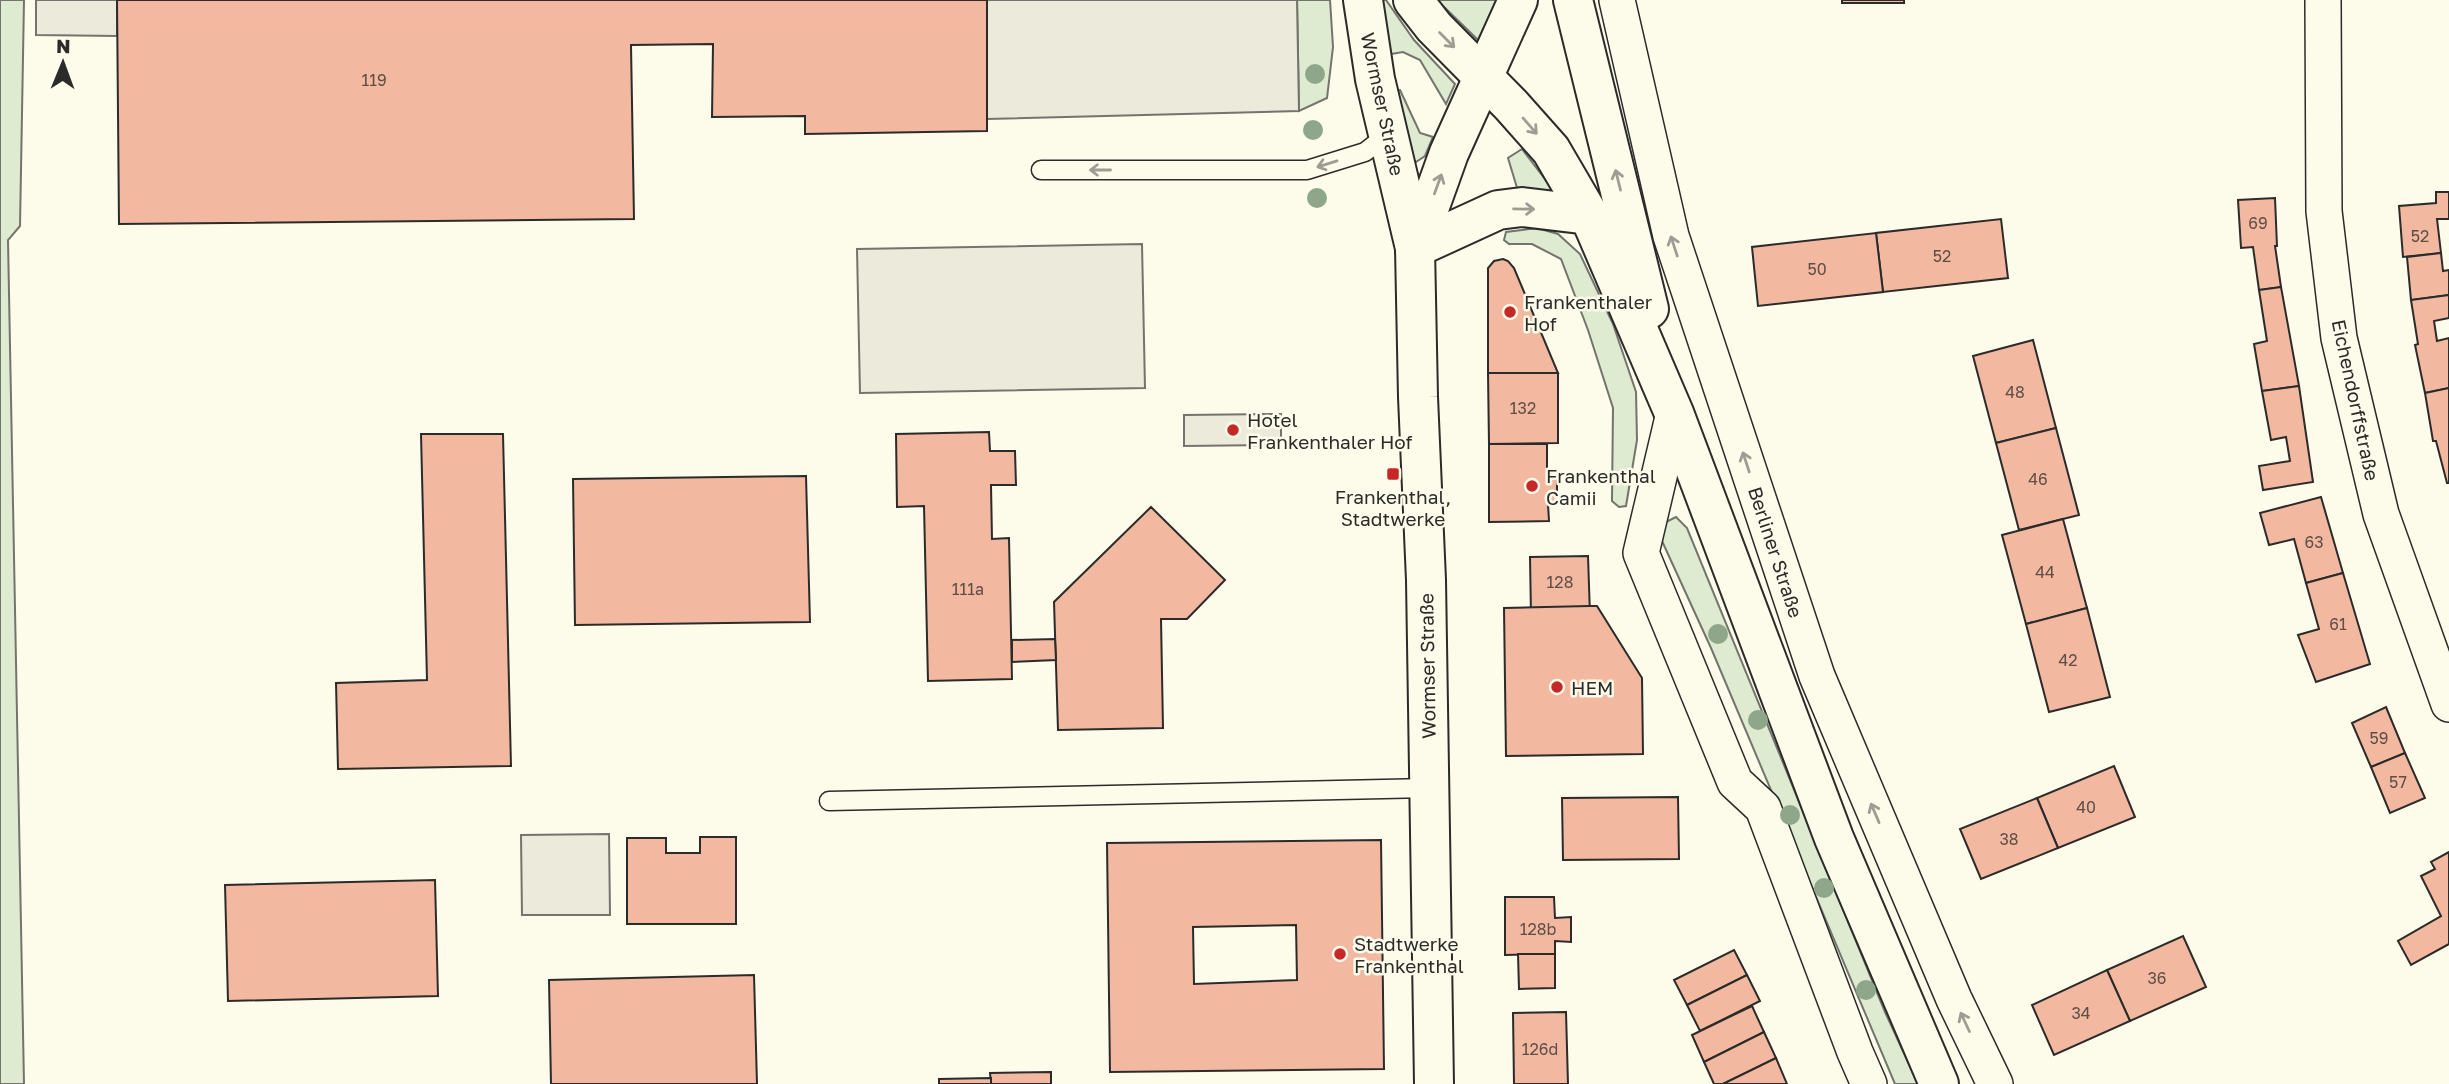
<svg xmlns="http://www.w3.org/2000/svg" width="2449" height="1084" font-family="'Golos Text',sans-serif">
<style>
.green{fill:#deebd1;stroke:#74746e;stroke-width:2}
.parking{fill:#eceadb;stroke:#74746e;stroke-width:2}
.building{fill:#f2b8a0;stroke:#2b2b2b;stroke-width:2;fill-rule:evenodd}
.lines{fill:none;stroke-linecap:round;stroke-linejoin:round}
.lane-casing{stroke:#2b2b2b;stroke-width:21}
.street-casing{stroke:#2b2b2b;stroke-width:38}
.secondary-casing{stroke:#2b2b2b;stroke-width:42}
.lane{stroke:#fdfbea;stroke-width:18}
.street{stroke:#fdfbea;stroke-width:35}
.secondary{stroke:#fdfbea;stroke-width:38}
.tree{fill:#8ea78a}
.oneway{stroke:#9e9d94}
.poi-dot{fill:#c62828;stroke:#fdfbea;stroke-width:2.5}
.labels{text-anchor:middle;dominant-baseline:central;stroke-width:5;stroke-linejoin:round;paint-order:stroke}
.number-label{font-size:16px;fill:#5d4e48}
.street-label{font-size:19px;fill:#2b2b2b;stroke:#fdfbea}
.poi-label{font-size:19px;fill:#2b2b2b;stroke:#fdfbea;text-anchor:start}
</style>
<rect width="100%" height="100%" fill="#fdfbea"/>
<g class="green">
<polygon points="0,0 24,0 20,226 8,240 24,1084 0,1084"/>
<polygon points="1297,0 1330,0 1333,47 1327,98 1299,111"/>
<polygon points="1376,0 1386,0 1414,40 1455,84 1446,104 1420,60 1403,52 1385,55"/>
<polygon points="1437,0 1499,0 1478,40"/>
<polygon points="1400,90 1420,133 1433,137 1425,156 1416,162 1412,158 1392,91"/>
<polygon points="1522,149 1554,191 1518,191 1508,158"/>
<polygon points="1537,228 1558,234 1580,254 1613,324 1636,392 1637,440 1626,506 1619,507 1612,501 1613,408 1588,330 1561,259 1532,244 1509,244 1504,240 1506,232"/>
<polygon points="1676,517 1687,528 1885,1012 1918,1084 1895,1084 1711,648 1662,541 1664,523"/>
</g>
<g class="parking">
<polygon points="36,0 117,0 117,36 36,35"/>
<polygon points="987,0 1297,0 1299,111 987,119"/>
<polygon points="1142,244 1145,388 860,393 857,249"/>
<polygon points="1281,414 1281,445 1184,446 1184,415"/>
<polygon points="609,834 610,915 522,915 521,835"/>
</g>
<g class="building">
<polygon points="117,0 987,0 987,131 805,134 805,116 712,117 713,44 631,45 634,219 119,224"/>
<rect x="1842" y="0" width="62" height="3"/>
<polygon points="2436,192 2449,192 2449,219 2437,219 2441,253 2403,257 2399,206 2436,203"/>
<polygon points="2275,198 2277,246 2275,246 2281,287 2259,290 2253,247 2241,248 2238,200"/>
<polygon points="2001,219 2008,278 1883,292 1876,233"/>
<polygon points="1876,233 1883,292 1758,306 1752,247"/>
<polygon points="2441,253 2443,271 2449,270 2449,295 2411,300 2407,257"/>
<polygon points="1503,259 1508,261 1514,268 1558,373 1488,373 1488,268 1494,261"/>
<polygon points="2281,287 2299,386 2262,391 2254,344 2267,341 2259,290"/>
<polygon points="2449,295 2449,318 2434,321 2437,341 2449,338 2449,388 2425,393 2415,345 2418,344 2411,300"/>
<polygon points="2033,340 2056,428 1996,443 1973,356"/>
<polygon points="1488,373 1558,373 1558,443 1489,444"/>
<polygon points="2299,386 2313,482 2263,490 2259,466 2290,461 2286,437 2271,440 2262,391"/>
<polygon points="2449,388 2449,483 2447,483 2436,441 2433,441 2425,393"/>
<polygon points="2056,428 2079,515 2019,530 1996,443"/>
<polygon points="989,432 990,451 1015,451 1016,485 991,485 992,539 1009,538 1012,679 928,681 924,506 897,507 896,434"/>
<polygon points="421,434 503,434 511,766 338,769 336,683 427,680"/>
<polygon points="1489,444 1547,444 1547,476 1557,475 1557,503 1548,504 1549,521 1489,522"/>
<polygon points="806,476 810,622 575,625 573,479"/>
<polygon points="2321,497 2343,573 2306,583 2294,539 2269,545 2260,513"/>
<polygon points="1151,507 1225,580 1187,619 1161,619 1163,728 1058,730 1054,602"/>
<polygon points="2063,519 2087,608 2026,624 2002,535"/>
<polygon points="1588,556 1590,615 1531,616 1530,557"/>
<polygon points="2343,573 2370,664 2316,682 2298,635 2319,629 2306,583"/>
<polygon points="1589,606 1597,606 1642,678 1643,754 1506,756 1504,608"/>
<polygon points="2087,608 2110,697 2049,712 2026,624"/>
<polygon points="1055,639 1056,660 1012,662 1012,640"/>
<polygon points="2386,707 2405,753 2371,767 2352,723"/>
<polygon points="2405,753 2425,798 2390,813 2371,767"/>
<polygon points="2114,766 2135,817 2058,848 2037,798"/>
<polygon points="1678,797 1679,859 1563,860 1562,798"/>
<polygon points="2037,798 2058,848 1981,879 1960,829"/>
<polygon points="700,837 736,837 736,924 627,924 627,838 666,838 666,853 700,853"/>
<path d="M1381 840 1384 1069 1110 1072 1107 843ZM1296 925 1297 980 1194 984 1193 927Z"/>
<polygon points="2449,852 2449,944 2411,965 2398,941 2441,916 2421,876 2435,869 2431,862"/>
<polygon points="435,880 438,996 228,1001 225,885"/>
<polygon points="1505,897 1554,897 1555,918 1571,917 1571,942 1555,941 1555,954 1505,955"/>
<polygon points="2183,936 2206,987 2130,1021 2107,970"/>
<polygon points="1734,950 1747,975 1687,1005 1674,980"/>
<polygon points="1518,954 1555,954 1555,988 1519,989"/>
<polygon points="2107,970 2130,1021 2054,1055 2032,1005"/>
<polygon points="754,975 757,1084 551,1084 549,980"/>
<polygon points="1747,975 1760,1001 1700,1031 1687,1005"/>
<polygon points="1752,1006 1764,1032 1704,1062 1692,1035"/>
<polygon points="1566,1012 1568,1084 1514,1084 1513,1013"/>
<polygon points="1764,1032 1776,1058 1723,1084 1714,1084 1704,1062"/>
<polygon points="1776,1058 1787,1084 1723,1084"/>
<polygon points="1051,1072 1051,1084 991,1084 990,1073"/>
<polygon points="991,1078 991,1084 939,1084 939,1079"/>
</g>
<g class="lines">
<g class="lane-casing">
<g id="lane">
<polyline points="1041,170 1307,170 1365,152 1387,135"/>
<polyline points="829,801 1429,788"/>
</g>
</g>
<g class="street-casing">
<g id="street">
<polyline points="1617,0 1671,236 1817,676 1954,999 1995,1084"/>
<polyline points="2323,0 2324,211 2339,338 2381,514 2449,704"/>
<polyline points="1674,413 1641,553 1735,782 1763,808 1855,1052 1869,1084"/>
</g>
</g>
<g class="secondary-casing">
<g id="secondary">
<polyline points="1363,0 1375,79 1415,248 1418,397 1426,580 1434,1084"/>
<polyline points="1413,0 1434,27 1511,105 1551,150 1589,215 1674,413 1834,838 1939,1084"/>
<polyline points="1573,0 1649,309"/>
<polyline points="1415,248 1449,153 1518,0"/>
<polyline points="1415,248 1498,210 1522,207 1589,215"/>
</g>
</g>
<use href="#lane" class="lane"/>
<use href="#street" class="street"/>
<use href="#secondary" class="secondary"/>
</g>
<g class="tree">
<circle cx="1315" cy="74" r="10"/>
<circle cx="1313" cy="130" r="10"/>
<circle cx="1317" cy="198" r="10"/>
<circle cx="1718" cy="634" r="10"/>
<circle cx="1758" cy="720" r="10"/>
<circle cx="1790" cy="815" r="10"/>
<circle cx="1824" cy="888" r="10"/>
<circle cx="1866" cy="990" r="10"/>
</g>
<defs><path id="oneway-shaft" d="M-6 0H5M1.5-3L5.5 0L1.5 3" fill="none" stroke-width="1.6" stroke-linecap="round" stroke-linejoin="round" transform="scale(1.75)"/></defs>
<g class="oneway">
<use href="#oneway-shaft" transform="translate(1447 40) rotate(45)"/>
<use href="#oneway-shaft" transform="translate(1530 126) rotate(49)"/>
<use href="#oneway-shaft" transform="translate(1327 164) rotate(163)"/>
<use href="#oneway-shaft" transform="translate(1100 170) rotate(-180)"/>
<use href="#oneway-shaft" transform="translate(1618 180) rotate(-104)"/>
<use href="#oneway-shaft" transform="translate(1438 184) rotate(-70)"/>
<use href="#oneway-shaft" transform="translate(1524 209) rotate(1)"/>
<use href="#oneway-shaft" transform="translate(1674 246) rotate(-108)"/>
<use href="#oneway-shaft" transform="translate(1746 462) rotate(-108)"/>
<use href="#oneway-shaft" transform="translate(1875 813) rotate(-113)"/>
<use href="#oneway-shaft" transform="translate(1965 1022) rotate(-115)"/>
</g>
<g class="poi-dot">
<circle cx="1510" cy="312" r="7"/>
<circle cx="1233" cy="430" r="7"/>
<rect x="1386" y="467" width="14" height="14" rx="3.5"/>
<circle cx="1532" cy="486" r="7"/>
<circle cx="1557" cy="687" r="7"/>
<circle cx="1340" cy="954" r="7"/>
</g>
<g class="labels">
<g class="number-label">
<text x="374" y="80">119</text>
<text x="2258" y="223">69</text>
<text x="2420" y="236">52</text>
<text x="1942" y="256">52</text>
<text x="1817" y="269">50</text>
<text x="2015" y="392">48</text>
<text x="1523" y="408">132</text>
<text x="2038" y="479">46</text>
<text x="2314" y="542">63</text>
<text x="2045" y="572">44</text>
<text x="1560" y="582">128</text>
<text x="968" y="589">111a</text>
<text x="2338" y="624">61</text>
<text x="2068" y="660">42</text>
<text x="2379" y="738">59</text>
<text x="2398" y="782">57</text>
<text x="2086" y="807">40</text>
<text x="2009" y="839">38</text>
<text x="1538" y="929">128b</text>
<text x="2157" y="978">36</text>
<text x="2081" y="1013">34</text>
<text x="1540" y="1049">126d</text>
</g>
<g class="street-label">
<text transform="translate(1383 104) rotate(78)">Wormser Straße</text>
<text transform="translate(2356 400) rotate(78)">Eichendorffstraße</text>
<text transform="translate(1776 552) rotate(72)">Berliner Straße</text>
<text transform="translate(1427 666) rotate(-91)">Wormser Straße</text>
</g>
<g class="poi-label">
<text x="1524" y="301">Frankenthaler<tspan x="1524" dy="22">Hof</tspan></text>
<text x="1247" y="419">Hotel<tspan x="1247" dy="22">Frankenthaler Hof</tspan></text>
<text x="1546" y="475">Frankenthal<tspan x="1546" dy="22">Camii</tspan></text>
<text x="1393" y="496" text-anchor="middle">Frankenthal,<tspan x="1393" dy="22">Stadtwerke</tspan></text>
<text x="1571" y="687">HEM</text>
<text x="1354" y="943">Stadtwerke<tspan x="1354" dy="22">Frankenthal</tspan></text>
</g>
</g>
<g transform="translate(63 63) rotate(1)" stroke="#fdfbea" stroke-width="5" paint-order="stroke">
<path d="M0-5L12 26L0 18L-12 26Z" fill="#2b2b2b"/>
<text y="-10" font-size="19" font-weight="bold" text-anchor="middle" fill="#2b2b2b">N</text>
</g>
</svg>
